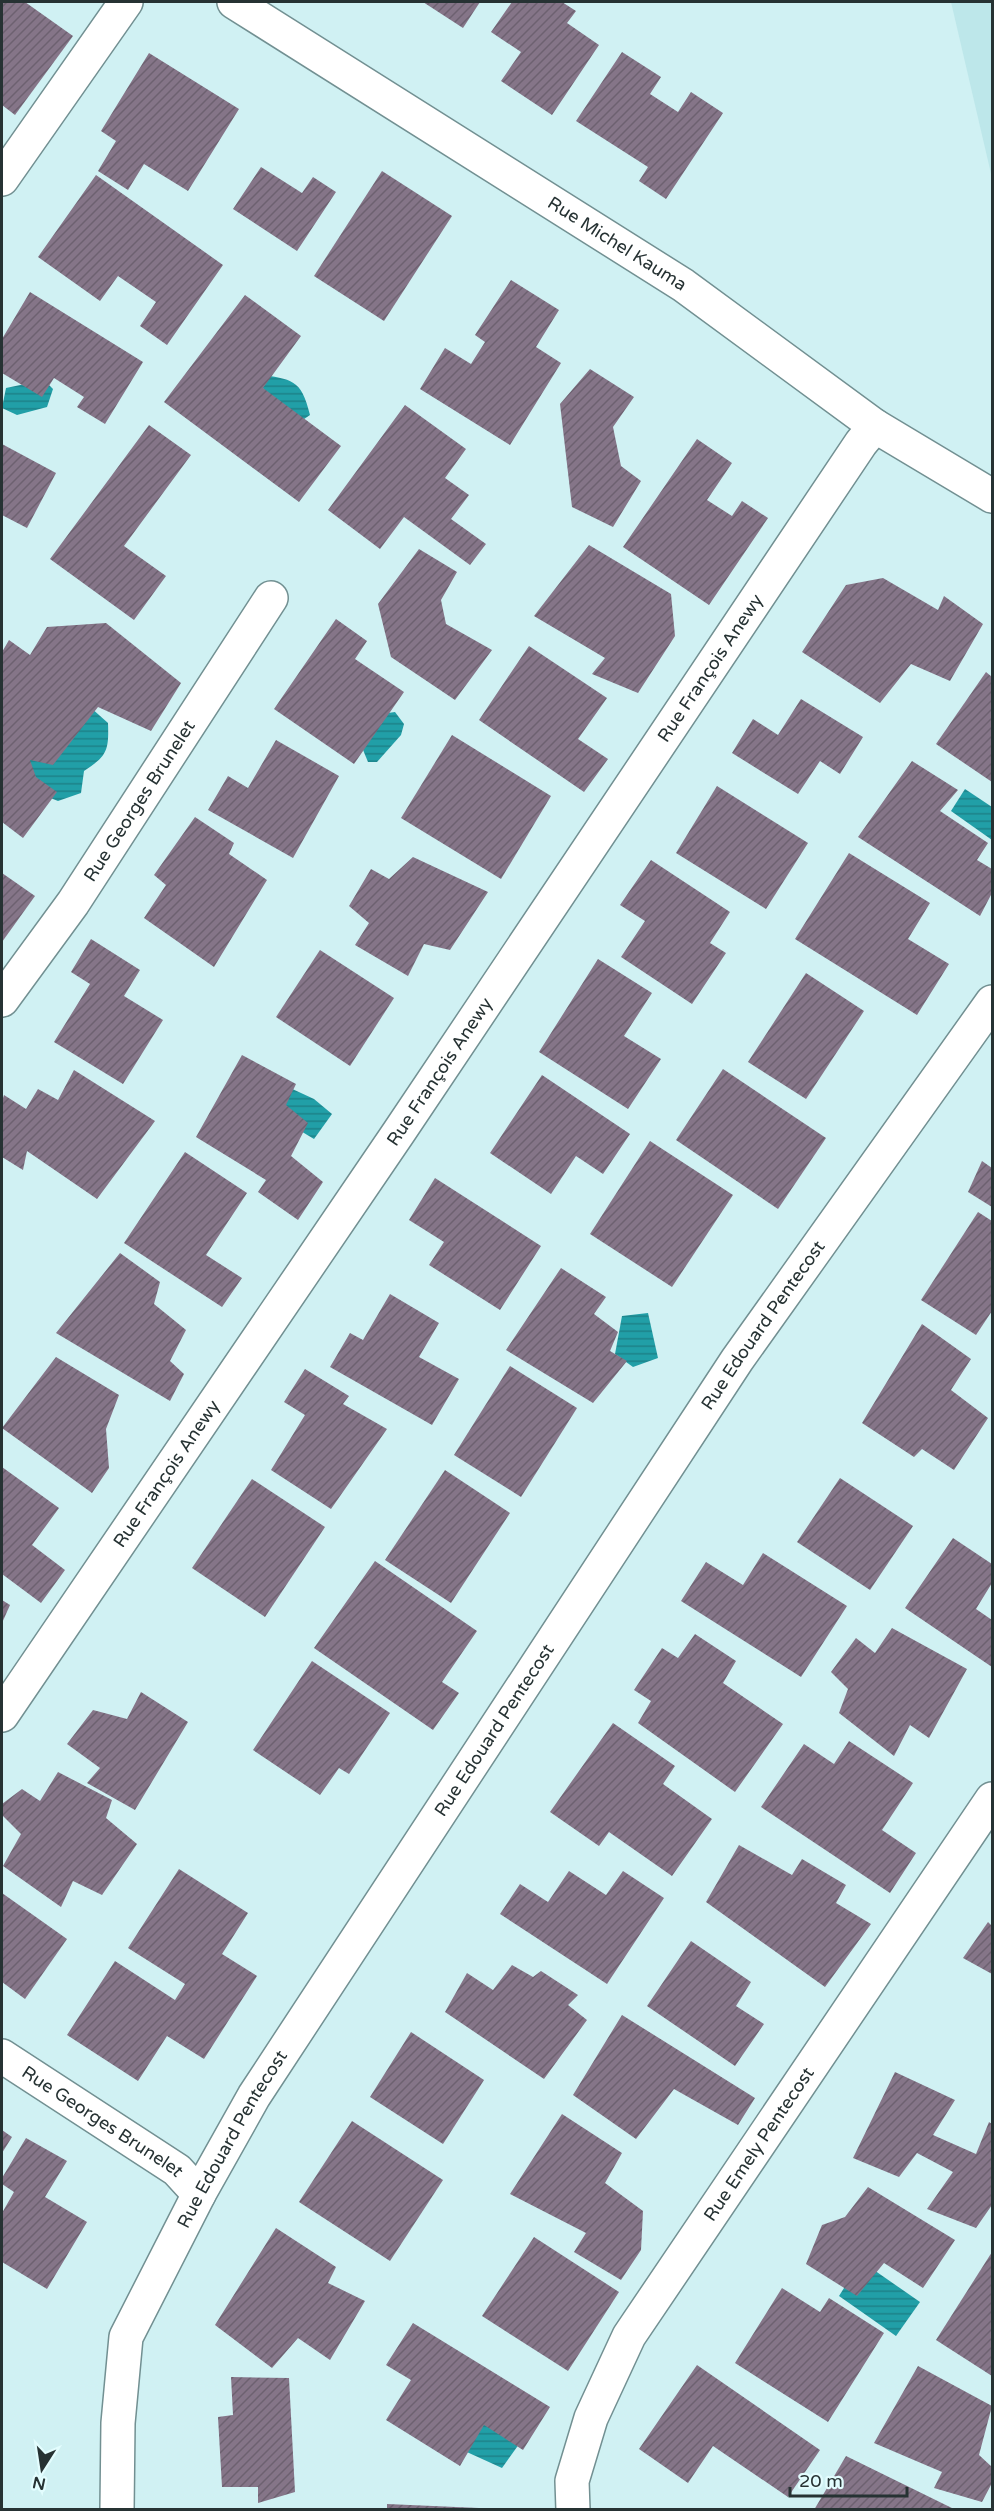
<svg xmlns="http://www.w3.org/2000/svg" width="994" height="2511" font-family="'Varela Round',sans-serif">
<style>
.built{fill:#bde7ea}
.water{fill:url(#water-rules)}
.building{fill:url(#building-hatch)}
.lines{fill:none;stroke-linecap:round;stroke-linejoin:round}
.street-casing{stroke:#729092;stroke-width:36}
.secondary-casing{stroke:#729092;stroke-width:36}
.street{stroke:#fff;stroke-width:33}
.secondary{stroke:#fff;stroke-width:33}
.labels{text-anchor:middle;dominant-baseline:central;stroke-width:6;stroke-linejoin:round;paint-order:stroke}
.street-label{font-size:18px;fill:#263233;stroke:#e3fdfe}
</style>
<defs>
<pattern id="water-rules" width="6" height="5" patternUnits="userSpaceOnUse" patternTransform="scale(1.5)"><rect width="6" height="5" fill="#219fa7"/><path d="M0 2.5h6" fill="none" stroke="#1d8289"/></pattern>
<pattern id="building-hatch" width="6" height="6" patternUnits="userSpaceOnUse" patternTransform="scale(1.5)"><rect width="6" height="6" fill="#857588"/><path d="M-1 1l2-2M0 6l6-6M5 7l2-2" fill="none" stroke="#6d6170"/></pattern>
</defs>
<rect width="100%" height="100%" fill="#d0f1f3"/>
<polygon class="built" points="951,2 992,2 992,178"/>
<g class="water">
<path d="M258 374C292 380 301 378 310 415L288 430 273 416Z"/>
<polygon points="44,380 53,389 47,407 17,415 2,408 6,388"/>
<path d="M90 707 108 723C109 751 107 756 84 771L81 793 58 801 33 791 20 765Z"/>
<polygon points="395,712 404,724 401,735 377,762 368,762 361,745 381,714"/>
<polygon points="965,789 992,807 992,840 951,811"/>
<polygon points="288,1087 314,1099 332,1114 314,1139 274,1115"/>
<polygon points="648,1313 658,1358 633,1367 615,1354 622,1316"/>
<polygon points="861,2261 920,2302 896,2336 839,2296"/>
<polygon points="477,2414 522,2440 502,2468 458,2448"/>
</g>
<g class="building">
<polygon points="2,2 25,2 73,36 15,115 2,105"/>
<polygon points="423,2 480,2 463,28"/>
<polygon points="512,2 562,2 576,11 567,23 599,45 552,115 501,81 521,52 491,32"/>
<polygon points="622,52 661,77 650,94 678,112 691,92 723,113 666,199 639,181 648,167 576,121"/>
<polygon points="149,53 239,109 188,191 144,164 128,190 98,171 116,141 101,131"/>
<polygon points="261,167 302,193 313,177 336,192 297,251 233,209"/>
<polygon points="382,171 452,216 384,321 314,276"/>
<polygon points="96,175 223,265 167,345 140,326 156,302 118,276 100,301 38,257"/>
<polygon points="511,280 559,310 536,347 561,363 510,445 420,389 445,348 471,364 485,342 475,335"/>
<polygon points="30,292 143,362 105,424 77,407 84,397 54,378 42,397 2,373 2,339"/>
<polygon points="245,295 301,336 263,388 341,446 299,502 164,402"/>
<polygon points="590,369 634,397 613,427 621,466 641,481 613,527 572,507 560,404"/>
<polygon points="405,405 466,449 445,478 469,495 451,519 486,544 470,565 404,517 380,549 328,510"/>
<polygon points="149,425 191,455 124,546 166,576 134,620 50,559"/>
<polygon points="697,439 732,463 707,500 732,516 742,501 768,518 709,605 623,547"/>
<polygon points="2,444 56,473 27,528 2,515"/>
<polygon points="589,545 671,594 675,636 638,693 592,674 605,658 534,616"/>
<polygon points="419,549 457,572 441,600 446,624 492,650 455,700 391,657 378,604"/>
<polygon points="883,578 938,610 944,596 983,624 950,681 911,664 880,703 802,652 846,585"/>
<polygon points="336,619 367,641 355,659 404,692 354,764 274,709"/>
<polygon points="106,623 181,683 151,731 98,707 53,765 30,760 36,777 57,792 23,838 2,822 2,652 9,640 30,655 47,627"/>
<polygon points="529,646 607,698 578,739 608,759 584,792 479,720"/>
<polygon points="986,672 992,677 992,782 936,744"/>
<polygon points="801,699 863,737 840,774 820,761 798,794 732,753 753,719 778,735"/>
<polygon points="452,735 551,796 501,879 401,818"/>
<polygon points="276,740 339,776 293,858 208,810 228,776 248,788"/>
<polygon points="912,761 958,790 940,811 988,843 977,860 992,869 992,893 980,916 858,837"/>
<polygon points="717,786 808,843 766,909 676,853"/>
<polygon points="195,817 234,843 229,854 267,880 214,967 144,918 166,885 154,875"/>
<polygon points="849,853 930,903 908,939 949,964 917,1015 795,939"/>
<polygon points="413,857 488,892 450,950 424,944 408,976 355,945 369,923 349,906 371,869 389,879"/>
<polygon points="651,860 730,912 710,943 726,953 692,1004 621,957 645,921 620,905"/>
<polygon points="2,873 35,896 2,942"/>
<polygon points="91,939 140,970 124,996 163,1020 123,1084 54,1042 90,984 71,972"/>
<polygon points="320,950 394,998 350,1066 276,1017"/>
<polygon points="598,959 652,993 624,1036 661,1059 628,1109 539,1052"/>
<polygon points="806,973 864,1011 806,1099 748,1062"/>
<polygon points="242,1055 296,1084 286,1105 308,1123 291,1156 323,1182 298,1220 258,1192 266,1180 196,1137"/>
<polygon points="723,1069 826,1138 778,1209 676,1140"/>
<polygon points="74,1070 155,1121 97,1199 27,1151 23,1170 2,1157 2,1101 4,1095 26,1109 38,1089 58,1100"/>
<polygon points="542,1075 630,1134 603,1174 576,1156 551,1194 490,1153"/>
<polygon points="650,1141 733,1195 672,1287 590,1234"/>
<polygon points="185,1152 247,1193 206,1255 242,1278 222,1307 124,1243"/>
<polygon points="982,1161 992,1168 992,1207 968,1192"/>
<polygon points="435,1178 541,1246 500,1310 429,1265 444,1242 409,1220"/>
<polygon points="978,1212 992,1221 992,1311 976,1335 921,1300"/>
<polygon points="120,1253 160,1282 154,1304 186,1330 170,1361 184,1374 170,1401 56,1333"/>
<polygon points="561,1268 606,1297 594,1314 618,1332 610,1351 627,1361 593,1403 506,1350"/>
<polygon points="390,1294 439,1323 419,1357 459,1379 432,1425 330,1367 350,1333 363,1340"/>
<polygon points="922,1324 971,1359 951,1390 988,1418 954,1470 922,1449 914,1457 862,1423"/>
<polygon points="56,1357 119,1395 106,1429 109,1468 92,1493 2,1428"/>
<polygon points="510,1366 577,1408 521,1497 454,1455"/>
<polygon points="305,1369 349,1396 343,1404 387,1429 331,1509 271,1470 305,1415 284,1402"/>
<polygon points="2,1467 59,1508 32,1545 65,1570 41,1603 2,1574"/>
<polygon points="445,1470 510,1513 451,1603 385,1560"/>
<polygon points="840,1478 913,1526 870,1590 797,1542"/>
<polygon points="252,1479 325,1527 265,1617 192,1568"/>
<polygon points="953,1538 992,1564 992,1583 976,1609 992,1620 992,1667 905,1608"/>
<polygon points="763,1553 847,1606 801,1677 681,1601 706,1562 743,1585"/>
<polygon points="375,1561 477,1631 442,1682 459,1693 433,1730 314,1648"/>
<polygon points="2,1600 10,1605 2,1623"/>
<polygon points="892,1628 967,1669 929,1738 910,1725 894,1756 839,1713 848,1689 831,1672 856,1638 875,1653"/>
<polygon points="695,1634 736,1661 723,1683 783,1724 735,1792 638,1723 651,1701 634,1690 662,1648 678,1658"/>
<polygon points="312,1661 390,1713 349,1774 339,1768 320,1795 253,1750"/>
<polygon points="141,1692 188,1722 135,1810 87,1783 100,1768 67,1744 93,1710 127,1719"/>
<polygon points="613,1723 675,1766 663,1784 712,1819 672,1876 609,1832 599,1846 550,1812"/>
<polygon points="849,1741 913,1783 882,1830 916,1853 890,1893 761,1807 804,1744 834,1764"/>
<polygon points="58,1772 112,1800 106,1818 137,1844 102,1895 73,1881 61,1907 3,1866 21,1834 2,1815 2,1804 22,1789 40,1801"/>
<polygon points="739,1845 792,1875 802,1859 846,1885 836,1903 871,1924 825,1987 706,1902"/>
<polygon points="179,1869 248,1913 222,1954 257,1976 204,2059 167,2036 138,2081 67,2035 115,1961 175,2000 185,1984 128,1948"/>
<polygon points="569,1871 606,1895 623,1871 664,1898 607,1984 500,1914 520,1884 548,1902"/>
<polygon points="2,1893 67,1939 25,1999 2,1982"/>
<polygon points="988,1922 992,1926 992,1974 963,1958"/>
<polygon points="691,1941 751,1982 736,2006 764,2024 735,2066 647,2006"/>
<polygon points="512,1965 533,1977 541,1971 578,1995 568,2005 587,2020 544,2079 445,2012 467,1973 493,1990"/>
<polygon points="622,2015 755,2098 738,2125 674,2089 636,2139 573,2095"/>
<polygon points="411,2032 484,2080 443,2144 370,2097"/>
<polygon points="895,2072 955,2100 933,2135 976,2154 989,2122 992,2124 992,2205 976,2228 927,2209 953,2172 917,2153 899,2177 853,2158"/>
<polygon points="562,2114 622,2153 605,2183 643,2211 641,2250 621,2280 574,2252 586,2233 510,2194"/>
<polygon points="352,2121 443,2180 390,2261 299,2202"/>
<polygon points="2,2130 12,2137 2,2153"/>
<polygon points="26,2138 67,2161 45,2197 87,2222 47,2289 2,2262 2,2213 14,2192 2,2184 2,2178"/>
<polygon points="868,2187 955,2240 923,2288 884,2263 857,2296 806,2264 822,2225 845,2217"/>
<polygon points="276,2228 336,2267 328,2283 365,2301 330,2360 298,2338 272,2368 215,2325"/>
<polygon points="534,2237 619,2292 568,2371 482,2316"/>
<polygon points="992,2252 992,2376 936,2340"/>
<polygon points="782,2288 820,2312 829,2298 884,2333 828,2422 735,2363"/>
<polygon points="413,2323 550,2407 523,2450 484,2425 460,2466 386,2420 411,2380 386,2365"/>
<polygon points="697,2365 820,2450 788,2497 713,2446 688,2483 639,2449"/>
<polygon points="918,2366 992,2406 979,2455 992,2467 992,2483 982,2502 934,2488 942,2472 874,2443"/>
<polygon points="231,2377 289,2378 295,2492 258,2503 258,2487 222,2487 218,2417 233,2415"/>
<polygon points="846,2456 956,2510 814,2510"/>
<polygon points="387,2504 479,2508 479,2510 387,2510"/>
</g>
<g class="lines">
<g class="street-casing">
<g id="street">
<polyline points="2,179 126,2"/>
<path id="s1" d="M2 1000 73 903 271 598"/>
<path id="s2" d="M2 1715 399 1132 861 443 875 426"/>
<path id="s3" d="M2 2056 177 2170 199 2194"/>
<path id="s4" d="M573 2510 572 2481 591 2418 629 2336 992 1799"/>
</g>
</g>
<g class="secondary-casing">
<g id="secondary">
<path id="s5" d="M234 2 683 285 875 426 992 496"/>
<path id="s6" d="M117 2510 118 2423 126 2337 199 2194 254 2096 737 1360 992 1002"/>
</g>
</g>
<use href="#street" class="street"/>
<use href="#secondary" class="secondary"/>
</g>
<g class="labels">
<g class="street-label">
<text stroke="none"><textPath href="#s5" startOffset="453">Rue Michel Kauma</textPath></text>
<text stroke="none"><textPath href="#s2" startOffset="1264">Rue François Anewy</textPath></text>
<text stroke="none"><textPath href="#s1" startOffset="242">Rue Georges Brunelet</textPath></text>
<text stroke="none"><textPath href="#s2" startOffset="778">Rue François Anewy</textPath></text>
<text stroke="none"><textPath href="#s6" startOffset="1370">Rue Edouard Pentecost</textPath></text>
<text stroke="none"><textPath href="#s2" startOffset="292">Rue François Anewy</textPath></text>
<text stroke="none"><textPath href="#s6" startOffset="884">Rue Edouard Pentecost</textPath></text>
<text stroke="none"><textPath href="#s3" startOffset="120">Rue Georges Brunelet</textPath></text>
<text stroke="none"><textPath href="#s6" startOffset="398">Rue Edouard Pentecost</textPath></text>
<text stroke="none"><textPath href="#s4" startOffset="417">Rue Emely Pentecost</textPath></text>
</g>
</g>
<rect width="994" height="2511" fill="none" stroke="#263233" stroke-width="6"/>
<g transform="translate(42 2469) rotate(192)" stroke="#e3fdfe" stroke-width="4.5" paint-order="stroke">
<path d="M0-4.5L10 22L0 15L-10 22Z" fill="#263233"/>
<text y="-9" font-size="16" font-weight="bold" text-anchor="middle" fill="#263233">N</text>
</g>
<path d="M790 2487v9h117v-9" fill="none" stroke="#263233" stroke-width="3"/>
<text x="799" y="2487" font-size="18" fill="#263233" stroke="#e3fdfe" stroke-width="4.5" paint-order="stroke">20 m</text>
</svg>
